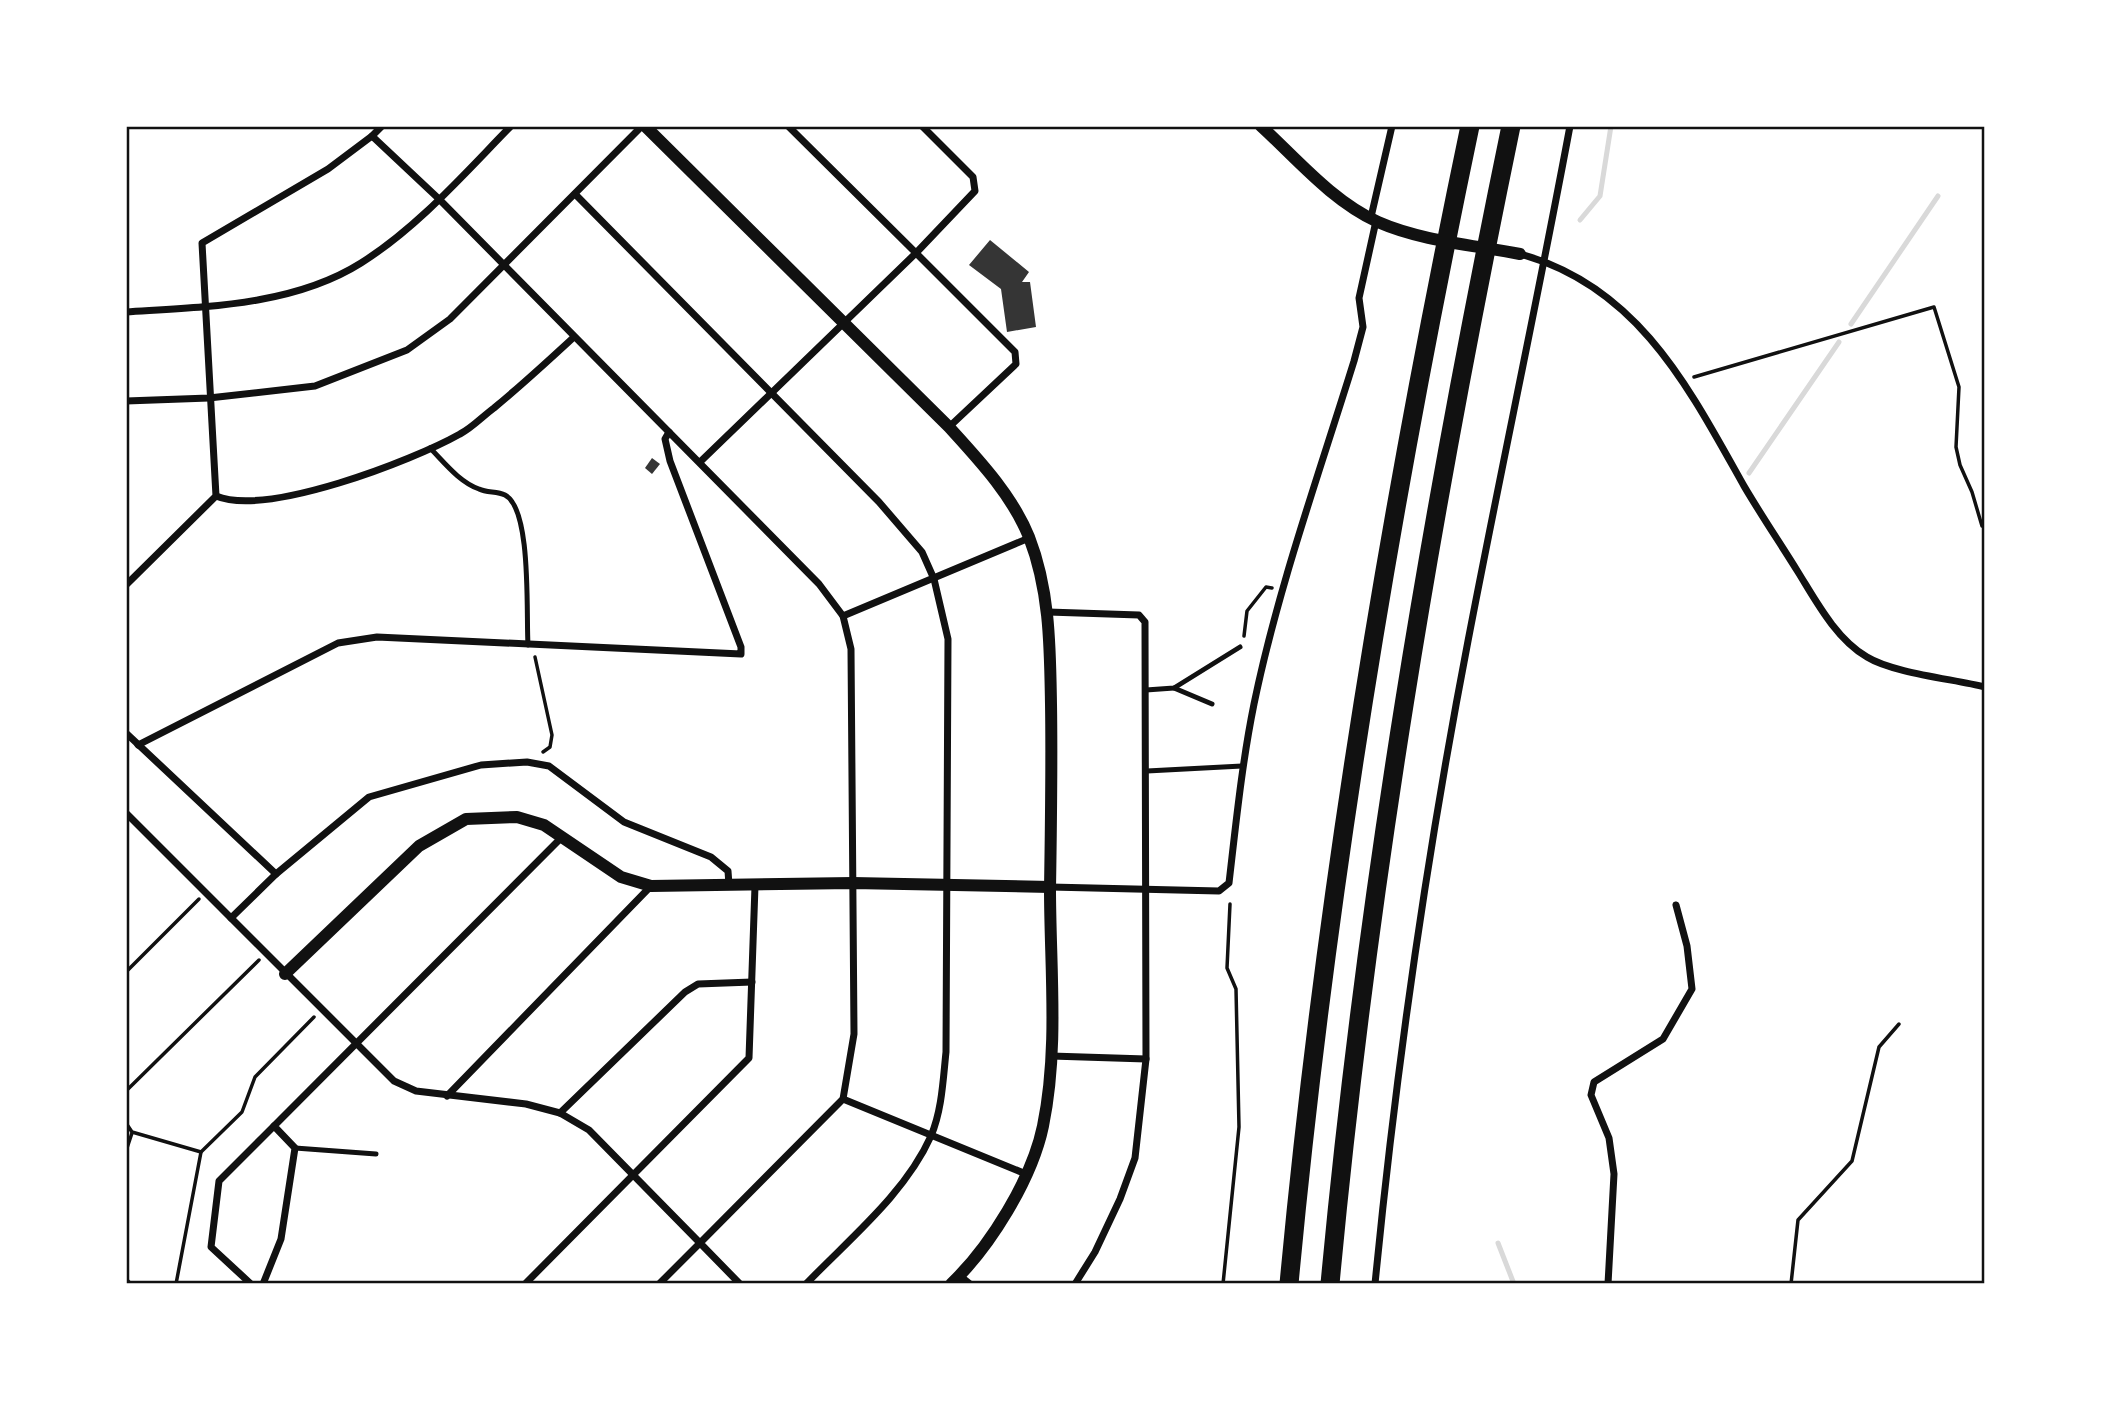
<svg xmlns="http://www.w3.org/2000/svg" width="2111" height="1410" font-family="'DejaVu Sans',sans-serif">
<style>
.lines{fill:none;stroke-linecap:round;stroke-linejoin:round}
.stream{stroke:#d9d9d9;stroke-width:5}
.building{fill:#353535}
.path{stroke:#111;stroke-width:3.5}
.service{stroke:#111;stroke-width:5}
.minor{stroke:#111;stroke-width:7}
.tertiary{stroke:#111;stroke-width:12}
.motorway{stroke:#111;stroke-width:19}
.neatline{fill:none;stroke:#111;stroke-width:2.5}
</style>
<rect width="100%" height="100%" fill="#fff"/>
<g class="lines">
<g class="stream">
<polyline points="1580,220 1600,196 1611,126"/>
<polyline points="1851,324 1938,196"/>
<polyline points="1749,473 1839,342"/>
<polyline points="1498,1243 1514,1284"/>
</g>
</g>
<g class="building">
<polygon points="990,240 1029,272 1022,282 1030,282 1036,327 1007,332 1001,289 969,265"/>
<polygon points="652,458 660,464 652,474 645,468"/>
</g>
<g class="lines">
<g class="path">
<polyline points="1694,377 1934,307 1959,387 1956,447 1960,465 1972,492 1982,526 1985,526"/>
<polyline points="1244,636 1247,611 1266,587 1272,588"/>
<polyline points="535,657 552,735 550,747 543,752"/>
<polyline points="126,972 199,899"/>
<polyline points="126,1091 259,960"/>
<polyline points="126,1123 132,1132 201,1152"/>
<polyline points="126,1151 132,1133"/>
<polyline points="126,1279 131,1284"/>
<polyline points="176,1284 201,1152 242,1112 255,1077 314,1017"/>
<polyline points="1223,1284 1239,1127 1236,989 1227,968 1230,904"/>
<polyline points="1791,1284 1798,1220 1852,1161 1879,1047 1899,1024"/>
</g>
<g class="service">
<path d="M430 448C444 462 459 482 479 489 487 493 497 491 505 495 532 509 526 614 528 645"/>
<polyline points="1174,688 1212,704"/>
<polyline points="1146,690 1174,688 1240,647"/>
<polyline points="1147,771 1242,766"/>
<polyline points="295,1148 376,1154"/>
</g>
<g class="minor">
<polyline points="788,126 916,253 975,191 973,177 922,126"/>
<polyline points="372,136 382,126"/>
<path d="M575 194 879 502 922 552 934 579 948 639 946 1052C943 1080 942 1110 931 1136 905 1194 849 1239 806 1284"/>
<polyline points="1371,217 1392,126"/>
<path d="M1520 254C1638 286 1689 388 1744 486 1761 515 1780 543 1798 572 1816 601 1836 639 1867 657 1893 673 1953 679 1985 687"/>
<path d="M126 312C203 307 293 306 361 263 418 227 464 174 511 126"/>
<polyline points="126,401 209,398 315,386 407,350 450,319 642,126"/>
<polyline points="700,462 916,253 1015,352 1016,364 949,427"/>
<path d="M216 496C267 517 412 461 460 434 472 428 483 416 494 408 522 385 548 361 574 337"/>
<polyline points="126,585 216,496 202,243 328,169 372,136 439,199 819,584 843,616 851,649 854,1034 843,1099 700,1243 740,1284"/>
<polyline points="1048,612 1139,615 1145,622 1146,1059 1135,1158 1120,1199 1095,1252 1075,1284"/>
<polyline points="843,616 1029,538"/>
<polyline points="126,733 276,874"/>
<polyline points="138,745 338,643 377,637 741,654 741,647 670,461 665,439 669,432"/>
<polyline points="126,813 394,1081 416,1091 526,1104 560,1113 589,1130 700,1243 659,1284"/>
<path d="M1050 887 1219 891 1229 883C1236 823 1242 763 1254 704 1278 588 1319 474 1354 361L1363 327 1359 298 1376 221"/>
<polyline points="231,918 276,874 369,797 481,765 527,762 549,766 624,822 711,857 728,871 729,885"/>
<polyline points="1051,1056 1146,1059"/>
<polyline points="447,1096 651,886"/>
<polyline points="843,1099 1026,1174"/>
<polyline points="560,1113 685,992 698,984 752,982"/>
<polyline points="960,1276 970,1284"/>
<polyline points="251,1284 211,1247 219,1181 274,1126"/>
<polyline points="263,1284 281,1239 295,1148 274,1126 563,836"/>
<polyline points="525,1284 749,1058 755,886"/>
<path d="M1375 1284C1396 1069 1427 854 1468 641 1501 469 1538 298 1570 126"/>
<polyline points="1608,1284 1614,1174 1609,1138 1591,1095 1594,1082 1663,1039 1692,989 1687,946 1676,905"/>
</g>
<g class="tertiary">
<path d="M645 126 949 427C979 460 1012 495 1029 537 1050 591 1050 647 1051 704 1052 765 1051 827 1050 889 1050 966 1059 1049 1043 1126 1032 1179 990 1247 951 1284"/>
<path d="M1261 126C1297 159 1332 201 1378 222 1421 241 1474 245 1520 254"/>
<polyline points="285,974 419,846 466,819 517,817 544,825 621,877 651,886 853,883 1050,887"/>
</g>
<g class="motorway">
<path d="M1289 1284C1325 896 1390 508 1470 126"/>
<path d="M1330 1284C1366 896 1432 508 1511 126"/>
</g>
</g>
<rect width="2111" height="1410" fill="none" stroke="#ffffff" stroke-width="256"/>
<rect x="128" y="128" width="1855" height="1154" class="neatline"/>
</svg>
